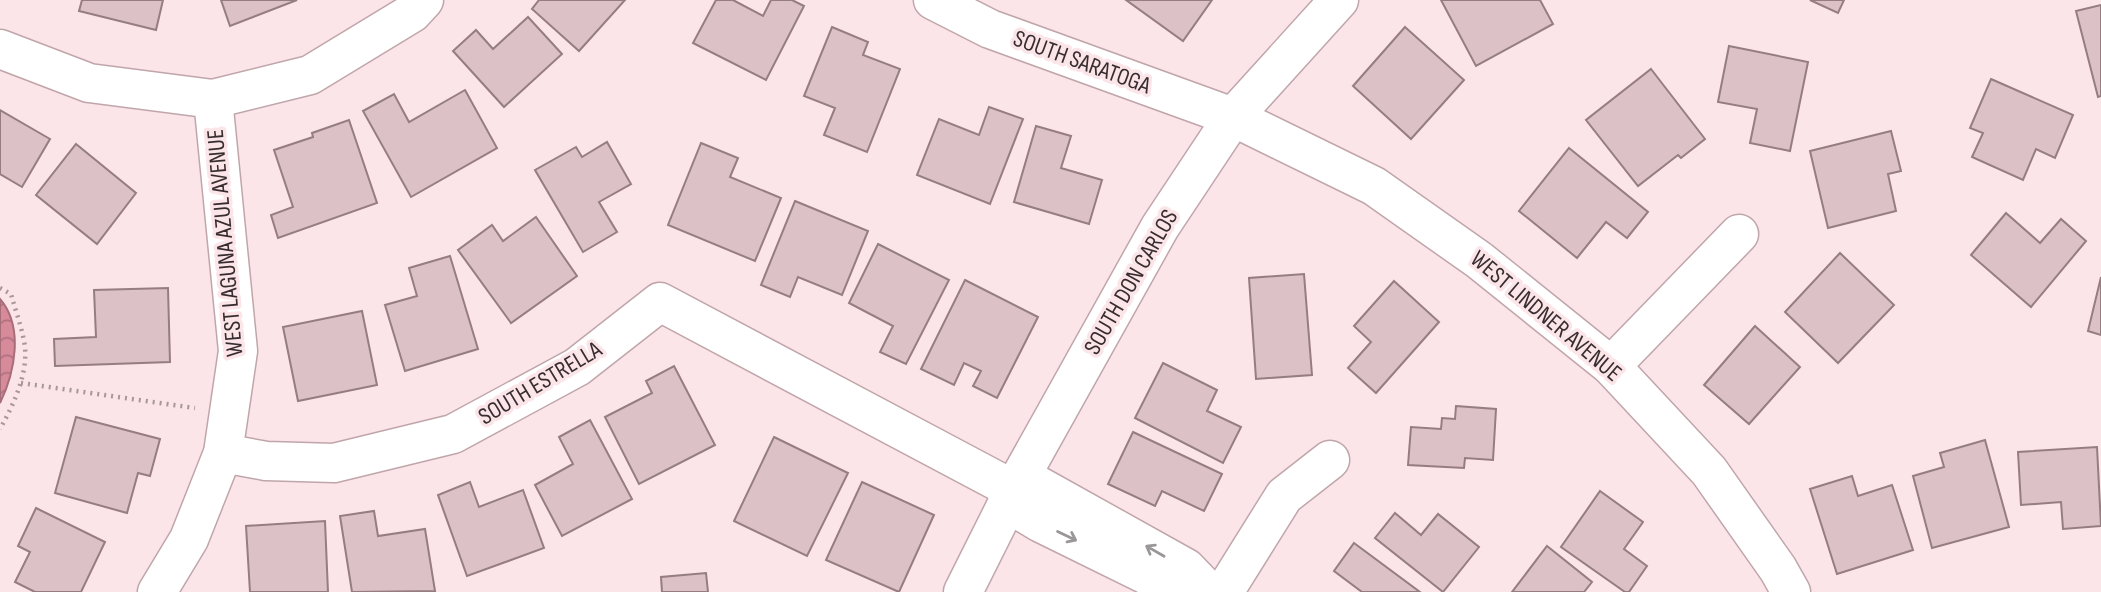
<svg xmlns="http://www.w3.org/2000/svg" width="2101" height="592" font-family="'Sofia Sans Condensed',sans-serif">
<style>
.water{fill:url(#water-waves);stroke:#a76e7a;stroke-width:2}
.building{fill:#dcc1c6;stroke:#957d81;stroke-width:2}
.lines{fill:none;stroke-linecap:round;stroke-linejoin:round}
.minor-casing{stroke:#c0a6aa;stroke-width:41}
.path{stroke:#a8979a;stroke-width:4.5;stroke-dasharray:2 5;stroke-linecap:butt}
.minor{stroke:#fff;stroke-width:38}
.oneway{stroke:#9b9697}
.labels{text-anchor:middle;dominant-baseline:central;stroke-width:7;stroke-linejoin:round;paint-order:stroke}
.street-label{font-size:24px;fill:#372d2f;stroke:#fbe5e9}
</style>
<defs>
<pattern id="water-waves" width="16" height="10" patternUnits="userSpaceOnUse" patternTransform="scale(1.75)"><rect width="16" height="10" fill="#d78a9a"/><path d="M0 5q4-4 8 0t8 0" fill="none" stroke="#af717e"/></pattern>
</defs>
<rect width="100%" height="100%" fill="#fbe5e9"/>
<path class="water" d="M0 299C24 327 15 372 0 403Z"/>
<g class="building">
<polygon points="82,0 163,0 156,30 79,11"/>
<polygon points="221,0 297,0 230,26"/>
<polygon points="539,0 625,0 579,51 532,9"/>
<polygon points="716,0 733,0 763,16 771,0 792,0 804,6 766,80 693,43"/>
<polygon points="1126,0 1212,0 1183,41"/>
<polygon points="1441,0 1540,0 1553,24 1476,66"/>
<polygon points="1810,0 1844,0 1838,13"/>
<polygon points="2101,5 2101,96 2098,97 2076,11"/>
<polygon points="528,17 562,54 504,107 453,51 476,30 493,49"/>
<polygon points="832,27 868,42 863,55 900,69 867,152 824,135 835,108 804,96"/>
<polygon points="1405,27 1464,80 1411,139 1353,86"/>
<polygon points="1729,46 1808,62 1790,151 1750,143 1757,109 1718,102"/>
<polygon points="1651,69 1705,139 1681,158 1678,155 1638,186 1586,120"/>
<polygon points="1991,79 2073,115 2055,158 2036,149 2023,180 1972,157 1983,133 1970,128"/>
<polygon points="465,90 497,148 411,197 363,111 394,94 409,122"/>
<polygon points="989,107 1023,119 990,204 917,175 939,119 979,135"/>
<polygon points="0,110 50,139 22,187 0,174"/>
<polygon points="349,120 377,203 278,238 271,215 293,207 274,150 313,137 312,133"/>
<polygon points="1036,126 1071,136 1061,168 1102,180 1089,224 1014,202"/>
<polygon points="1891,131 1901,171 1888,174 1896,211 1828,228 1810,151"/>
<polygon points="607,142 631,184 599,202 617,232 583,252 535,170 576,147 582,157"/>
<polygon points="701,143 738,158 730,177 781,198 755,261 668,225"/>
<polygon points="76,144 136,193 97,244 36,195"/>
<polygon points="1569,148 1648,212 1627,238 1606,222 1577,258 1519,211"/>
<polygon points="795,201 868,231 842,295 798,277 790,297 761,285"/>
<polygon points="2006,213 2040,243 2061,219 2086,241 2031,307 1971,255"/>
<polygon points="536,217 577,276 511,323 458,250 492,225 503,241"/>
<polygon points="878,244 949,280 906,364 880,352 893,326 849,303"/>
<polygon points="1840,253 1894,305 1838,363 1785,312"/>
<polygon points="450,256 478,349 405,371 385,305 417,296 409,268"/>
<polygon points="1304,274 1312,375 1256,379 1249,278"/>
<polygon points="2101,277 2101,335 2088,331"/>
<polygon points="965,280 1038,317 997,398 973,386 981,371 964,363 954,385 921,369"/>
<polygon points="1394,281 1439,322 1376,393 1348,368 1371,342 1354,326"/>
<polygon points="168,288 170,362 55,366 54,339 96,337 94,290"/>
<polygon points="362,311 377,385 298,401 283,327"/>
<polygon points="1755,326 1800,367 1749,424 1704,385"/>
<polygon points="1163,363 1217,390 1207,411 1241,427 1223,463 1135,418"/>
<polygon points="674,366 715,445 639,484 605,417 652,393 646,381"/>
<polygon points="1456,406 1496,409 1493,460 1465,458 1464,468 1408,465 1411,427 1441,429 1442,418 1455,419"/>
<polygon points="76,417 160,439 150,476 138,473 127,513 55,493"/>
<polygon points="590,420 632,499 562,536 535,485 573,464 559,437"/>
<polygon points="1133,432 1222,474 1204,511 1162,491 1155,506 1108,484"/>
<polygon points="774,437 848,473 807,556 734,521"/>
<polygon points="1985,440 2009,527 1932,548 1913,476 1944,467 1940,453"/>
<polygon points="2097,447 2101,526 2063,529 2061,502 2021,505 2018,452"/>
<polygon points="1852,476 1858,496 1892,485 1913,550 1837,574 1810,489"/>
<polygon points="470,482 479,507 523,490 544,548 467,576 438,495"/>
<polygon points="862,482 934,515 899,592 826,560"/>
<polygon points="1600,491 1643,522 1624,549 1647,566 1629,592 1625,592 1561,547"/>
<polygon points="36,508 105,542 81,592 35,592 15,582 30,552 18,546"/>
<polygon points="374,511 378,536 425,529 435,591 352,592 340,516"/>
<polygon points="1395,513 1421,535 1438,514 1479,547 1443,592 1375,538"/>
<polygon points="325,521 328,592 250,592 246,526"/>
<polygon points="1354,543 1420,592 1362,592 1334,571"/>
<polygon points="1547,546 1592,582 1584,592 1512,592"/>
<polygon points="706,573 708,592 662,592 661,577"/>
</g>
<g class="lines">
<g class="minor-casing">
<g id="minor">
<polyline points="933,0 990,29 1233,117 1374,186 1479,260 1611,366 1709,471 1778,569 1791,592"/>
<polyline points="0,49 89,83 213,99 238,351 223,453 189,539 157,592"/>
<polyline points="213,99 310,75 412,13 424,0"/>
<polyline points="1611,366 1739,234"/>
<polyline points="223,453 266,461 334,463 453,434 577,367 660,302 1014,490"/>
<polyline points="1021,476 1186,568 1209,592"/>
<polyline points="1007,503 1041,523 1167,585"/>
<polyline points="963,592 1021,476 1160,227 1233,117 1339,0"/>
<polyline points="1224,592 1284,496 1330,460"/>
</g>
</g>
<g class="path">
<path d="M0 288 11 294C15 309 21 325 24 341 30 370 14 404 0 429"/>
<polyline points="21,383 195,408"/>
</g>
<use href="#minor" class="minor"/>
</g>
<defs><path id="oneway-shaft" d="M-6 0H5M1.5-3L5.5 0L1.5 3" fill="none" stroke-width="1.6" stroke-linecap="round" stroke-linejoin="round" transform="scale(1.75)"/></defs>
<g class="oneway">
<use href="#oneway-shaft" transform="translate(1067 536) rotate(26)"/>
<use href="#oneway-shaft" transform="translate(1155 551) rotate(-150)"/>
</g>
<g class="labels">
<g class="street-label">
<text transform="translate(1082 62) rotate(20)">SOUTH SARATOGA</text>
<text transform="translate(225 243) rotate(-95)">WEST LAGUNA AZUL AVENUE</text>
<text transform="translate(1131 282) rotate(-60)">SOUTH DON CARLOS</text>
<text transform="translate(1546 316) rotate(40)">WEST LINDNER AVENUE</text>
<text transform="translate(540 383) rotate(-31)">SOUTH ESTRELLA</text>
</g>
</g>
</svg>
